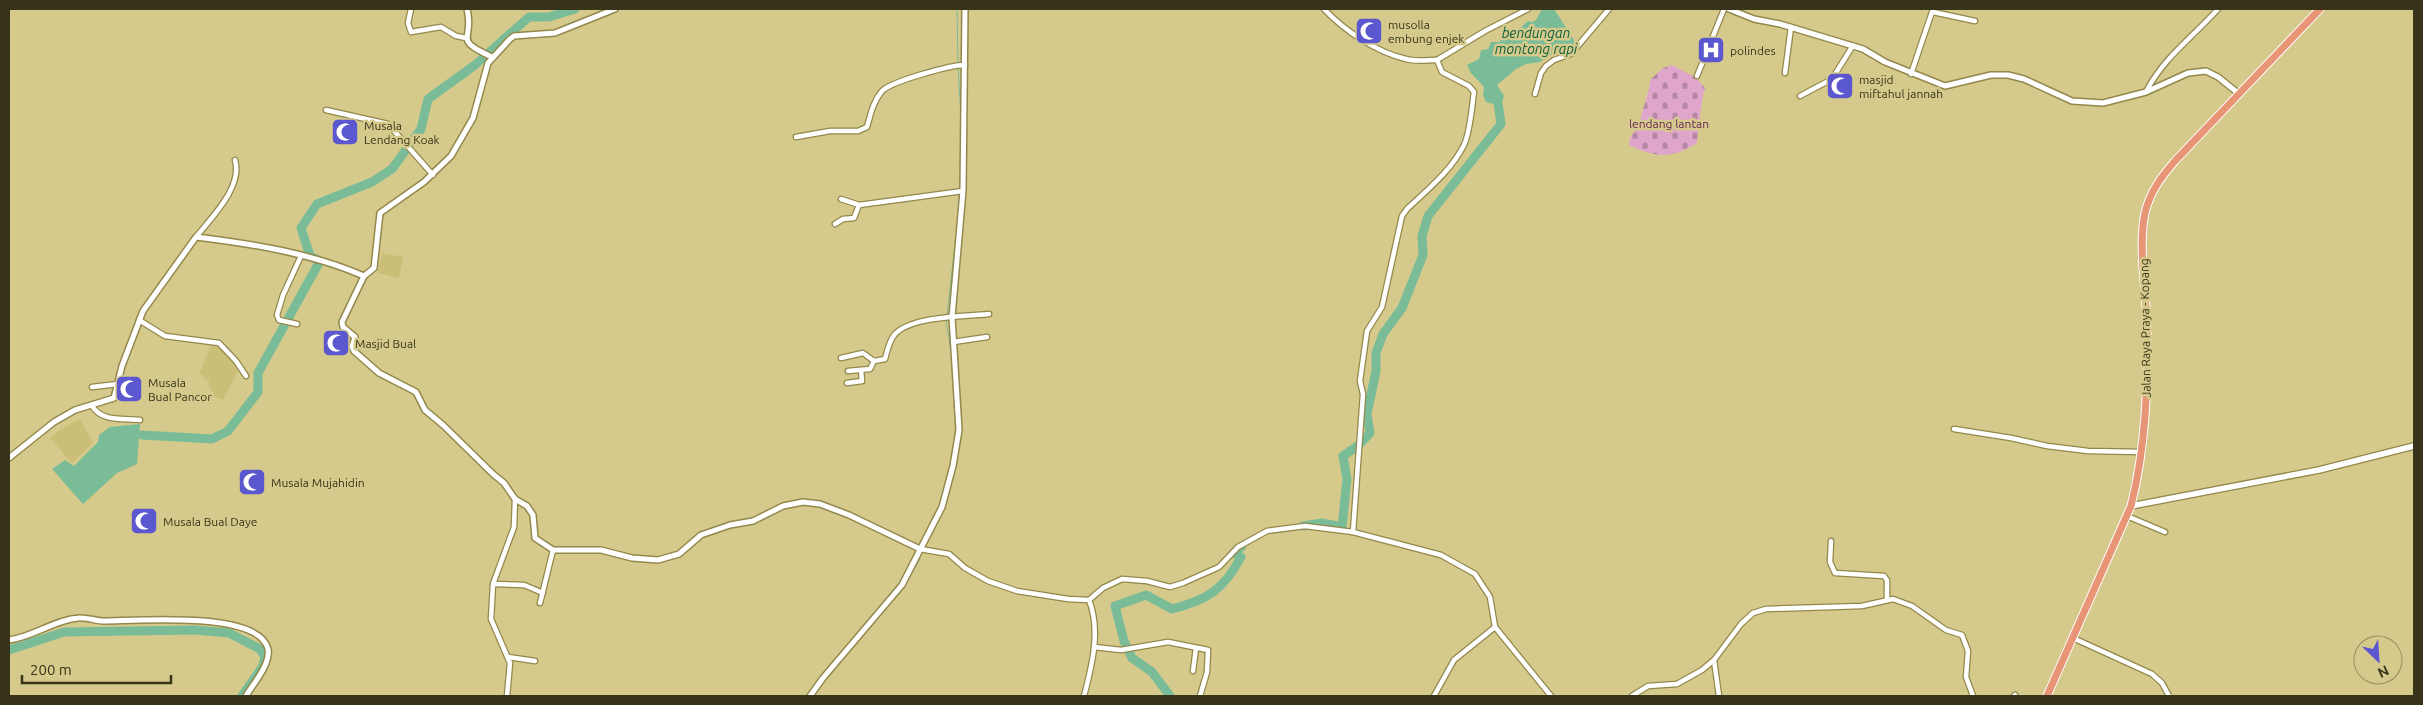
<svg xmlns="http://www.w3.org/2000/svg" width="2423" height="705" font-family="Ubuntu,sans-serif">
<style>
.built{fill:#cbbf78}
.cemetery{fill:url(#cemetery-stones)}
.water{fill:#7abc98}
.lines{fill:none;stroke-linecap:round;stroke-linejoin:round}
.stream{stroke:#7abc98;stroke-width:1}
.river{stroke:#7abc98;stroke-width:9}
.minor-casing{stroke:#93884b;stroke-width:7}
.tertiary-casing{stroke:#93884b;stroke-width:8}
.secondary-casing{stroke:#93884b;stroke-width:8}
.trunk-casing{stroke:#fff;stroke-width:9}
.minor{stroke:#fff;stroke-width:4.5}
.tertiary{stroke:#fff;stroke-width:5}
.secondary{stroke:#fff;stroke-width:5.5}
.trunk{stroke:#e89476;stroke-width:7}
.labels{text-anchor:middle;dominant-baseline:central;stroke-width:5;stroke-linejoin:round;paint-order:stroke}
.poi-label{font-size:12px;fill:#38341a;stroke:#d5ca8b;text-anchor:start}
.park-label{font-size:12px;fill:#682456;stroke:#d5ca8b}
.street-label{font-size:12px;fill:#38341a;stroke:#d5ca8b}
.water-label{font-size:14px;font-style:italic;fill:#0e603e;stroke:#d5ca8b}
</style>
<defs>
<pattern id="cemetery-stones" width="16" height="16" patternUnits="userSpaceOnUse" patternTransform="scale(1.25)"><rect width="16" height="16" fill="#dfa5cb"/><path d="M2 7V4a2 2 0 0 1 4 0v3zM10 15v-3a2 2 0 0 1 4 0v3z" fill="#b687a4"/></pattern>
</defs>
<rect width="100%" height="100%" fill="#d5ca8b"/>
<g class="built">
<polygon points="382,253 403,257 399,278 378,273"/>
<polygon points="213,341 239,369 223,400 215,397 208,384 210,381 206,380 200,372"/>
<polygon points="80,419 93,443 72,463 50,438 61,429"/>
</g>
<path class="cemetery" d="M1672 65 1696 78 1705 88C1700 107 1699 124 1697 143 1671 159 1656 158 1629 145 1630 136 1632 135 1637 128 1640 122 1650 86 1651 79L1663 68Z"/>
<g class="water">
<polygon points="1542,9 1554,9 1574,40 1574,45 1561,49 1540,62 1526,64 1516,69 1497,85 1504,96 1502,102 1493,104 1486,102 1483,95 1484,87 1471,73 1467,65 1479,59 1481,50 1488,49 1491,42 1500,42 1501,38 1511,36 1528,21 1532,22 1536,20"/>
<polygon points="140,424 137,464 117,473 83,504 52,469 65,460 74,466 98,442 99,435 110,427"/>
</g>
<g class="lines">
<g class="stream">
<polyline points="957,9 958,64"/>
<polyline points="958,68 961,114"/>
<polyline points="960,189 961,121"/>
<polyline points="947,316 958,218"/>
<polyline points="946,320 952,358"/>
<polyline points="954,397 956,435"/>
<polyline points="928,540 940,517"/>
<polyline points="906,583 920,559 919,556"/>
<polyline points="886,608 903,588"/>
</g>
<g class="river">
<polyline points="142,435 212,439 228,431 258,392 258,373 320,261 310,256 301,228 317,204 372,182 392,169 421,129 428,99 475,65 529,17 549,17 575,9"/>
<polyline points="1303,526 1322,523 1342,527 1347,479 1343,456 1359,445 1370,433 1367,414 1376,371 1376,353 1383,334 1402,308 1423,255 1422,236 1428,216 1501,124 1498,103"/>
<polyline points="9,650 64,632 195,630 229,633 260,649 265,657 263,666 242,696"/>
<path d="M1170 696 1152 672 1132 658 1124 641 1115 606 1146 595 1172 609C1208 600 1224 589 1241 557L1234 553 1242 546"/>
</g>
<g class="minor-casing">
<g id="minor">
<polyline points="411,9 408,23 411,32 441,27 456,36 466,38"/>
<path d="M1324 9C1345 31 1376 52 1406 59 1416 62 1427 60 1437 60"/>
<path d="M1528 9 1485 31 1437 60 1442 72 1469 86 1474 92C1472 106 1470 133 1464 145 1451 171 1427 190 1407 209L1402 216 1382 307 1367 331 1360 381 1363 394 1353 532 1441 555 1475 574 1490 597 1495 627 1551 696"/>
<polyline points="1933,12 1975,21"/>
<polyline points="1785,73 1791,27"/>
<polyline points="1911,74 1933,9"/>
<polyline points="1697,76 1724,9"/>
<path d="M2146 92C2163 58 2193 37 2218 9"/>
<polyline points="1535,94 1541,73 1546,66 1554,60 1571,54 1609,9"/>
<polyline points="1800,96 1832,79 1852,47"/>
<polyline points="326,110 388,124 433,175"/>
<path d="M796 137 830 131H858L867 127C871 113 873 102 882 91 892 81 951 65 965 65"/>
<polyline points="841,199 859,205 963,191"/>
<polyline points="835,224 843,219 854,218 859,205"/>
<path d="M196 237C211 218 243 187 235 160"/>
<polyline points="139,320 165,336 219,343 236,361 246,376"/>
<polyline points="297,324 279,320 277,315 283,295 301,256"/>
<polyline points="953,342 987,337"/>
<polyline points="841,358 863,353 874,361"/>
<path d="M848 371 870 369 874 361 885 359C887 351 889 341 895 334 912 316 966 316 989 314"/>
<polyline points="847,383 862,381 861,370"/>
<polyline points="92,387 118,384"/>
<path d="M92 406C102 422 122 418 140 420"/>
<polyline points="1954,429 2011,438 2047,446 2088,451 2142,452"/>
<polyline points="2127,516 2165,532"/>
<polyline points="1831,541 1830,562 1835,573 1884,576 1887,580 1887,599"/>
<polyline points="920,549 949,554 965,568 988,581 1017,591 1068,599 1089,600"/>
<polyline points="493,584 524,585 543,593"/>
<polyline points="540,603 553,550"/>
<polyline points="2073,638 2152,674 2162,683 2169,696"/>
<polyline points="1094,647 1121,650 1168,642 1208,650 1207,672 1200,696"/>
<polyline points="508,657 535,661"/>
<polyline points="1714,660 1719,696"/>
<polyline points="1193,671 1196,648"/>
<polyline points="507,696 510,663 491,619 493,584 514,527 515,499"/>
<path d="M1084 696C1092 666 1101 630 1089 600L1103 588 1122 579 1147 581 1170 587 1183 583 1219 567 1238 547 1267 531 1305 526 1353 532"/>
<polyline points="1434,696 1454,660 1495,627"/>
<polyline points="1632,696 1648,686 1677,684 1702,670 1714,660 1741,624 1753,613 1766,609 1862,606 1893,599 1912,606 1946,630 1962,635 1968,651 1966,677 1973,696"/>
<polyline points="2014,696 2015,695"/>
</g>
</g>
<g class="tertiary-casing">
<g id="tertiary">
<path d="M467 9C475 41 451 38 492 57"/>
<polyline points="615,9 555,33 514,36 510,39 488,63 473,118 451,156 424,182 380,213 374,268 364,276 342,322 343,327 355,337 352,347 354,351 379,373 416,392 425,410 443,425 493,474 504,483 515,499 527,506 533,515 535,538 553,550 601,550 632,558 658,560 679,554 701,535 730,525 753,521 783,506 803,502 820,504 849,515 920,549"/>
<polyline points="1729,9 1754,19 1780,24 1863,49 1885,62 1945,86 1991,75 2008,75 2024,79 2072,101 2103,103 2146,92 2188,73 2206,71 2218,77 2238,93"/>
<path d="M9 458 54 422 75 410 114 398 122 366 143 311 196 237C253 244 311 253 364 276"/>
<path d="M9 640C33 637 54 620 78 618 86 617 96 621 104 621 134 621 259 610 268 649 271 664 253 684 246 696"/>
<polyline points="810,696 823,678 902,585 942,507 953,466 959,430 952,317 963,191 965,9"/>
</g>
</g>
<g class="secondary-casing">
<polyline id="secondary" points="2131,506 2319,470 2414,446"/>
</g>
<g class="trunk-casing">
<path id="trunk" d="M2047 696 2131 506C2146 446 2148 386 2147 324 2146 291 2138 245 2145 213 2150 192 2161 177 2175 161L2320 9"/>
</g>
<use href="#minor" class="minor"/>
<use href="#tertiary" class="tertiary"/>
<use href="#secondary" class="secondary"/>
<use href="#trunk" class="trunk"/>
</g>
<defs>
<g id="mosque-square" transform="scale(1.4375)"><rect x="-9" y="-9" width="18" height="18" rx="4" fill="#5b57cf" stroke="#d5ca8b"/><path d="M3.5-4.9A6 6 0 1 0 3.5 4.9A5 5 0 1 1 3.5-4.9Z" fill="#fff"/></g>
<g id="hospital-square" transform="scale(1.4375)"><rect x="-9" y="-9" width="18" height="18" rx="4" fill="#5b57cf" stroke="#d5ca8b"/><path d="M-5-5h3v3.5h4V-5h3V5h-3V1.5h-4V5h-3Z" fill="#fff"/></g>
</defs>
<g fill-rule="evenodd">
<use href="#mosque-square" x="1369" y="31"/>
<use href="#hospital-square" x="1711" y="50"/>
<use href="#mosque-square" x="1840" y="86"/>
<use href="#mosque-square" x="345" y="132"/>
<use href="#mosque-square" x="336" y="343"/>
<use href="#mosque-square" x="129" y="389"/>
<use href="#mosque-square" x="252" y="482"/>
<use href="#mosque-square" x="144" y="521"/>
</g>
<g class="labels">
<g class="poi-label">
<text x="1388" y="24">musolla<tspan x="1388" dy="14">embung enjek</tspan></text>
<text x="1730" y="50">polindes</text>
<text x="1859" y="79">masjid<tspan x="1859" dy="14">miftahul jannah</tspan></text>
<text x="364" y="125">Musala<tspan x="364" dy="14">Lendang Koak</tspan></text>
<text x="355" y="343">Masjid Bual</text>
<text x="148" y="382">Musala<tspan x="148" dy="14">Bual Pancor</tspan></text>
<text x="271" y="482">Musala Mujahidin</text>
<text x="163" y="521">Musala Bual Daye</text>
</g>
<g class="park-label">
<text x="1669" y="123">lendang lantan</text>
</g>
<g class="street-label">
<text transform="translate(2145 328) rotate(-91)">Jalan Raya Praya - Kopang</text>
</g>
<g class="water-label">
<text x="1536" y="33">bendungan<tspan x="1536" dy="16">montong rapi</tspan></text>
</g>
</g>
<rect width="2423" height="705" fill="none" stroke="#38341a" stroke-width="20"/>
<g transform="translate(2378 660) rotate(155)"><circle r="24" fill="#d5ca8b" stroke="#968e5e"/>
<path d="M0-4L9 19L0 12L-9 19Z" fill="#5b57cf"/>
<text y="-8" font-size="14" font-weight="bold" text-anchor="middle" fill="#38341a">N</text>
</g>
<path d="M22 675v8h149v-8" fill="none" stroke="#38341a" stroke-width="2.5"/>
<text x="30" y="675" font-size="15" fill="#38341a" stroke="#d5ca8b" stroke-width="4" paint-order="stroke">200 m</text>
</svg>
